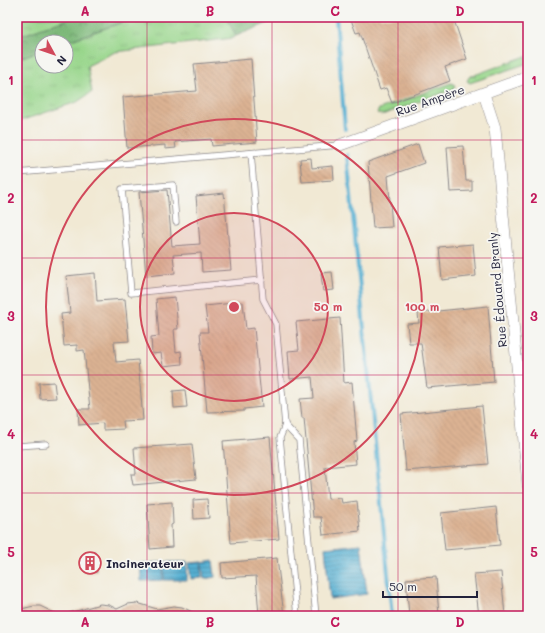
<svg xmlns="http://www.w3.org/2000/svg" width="545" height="633" font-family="Mali,sans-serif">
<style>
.grass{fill:url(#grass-tufts);stroke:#5d7c63}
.forest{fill:url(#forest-crowns);stroke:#4e6c59}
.water{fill:url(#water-rules);stroke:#3b6886}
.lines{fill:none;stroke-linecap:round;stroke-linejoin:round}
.stream{stroke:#54afd2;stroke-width:4}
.building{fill:url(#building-back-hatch)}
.lane-casing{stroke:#8a8688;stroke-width:7}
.street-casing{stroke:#8a8688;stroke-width:12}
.lane{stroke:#fff;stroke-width:5.5}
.street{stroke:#fff;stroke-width:11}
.grid{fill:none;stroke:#c2185b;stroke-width:1;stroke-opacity:0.55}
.ring{fill:none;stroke:#d1495b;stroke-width:2}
.labels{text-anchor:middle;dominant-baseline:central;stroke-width:3.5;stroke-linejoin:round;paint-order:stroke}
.street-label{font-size:12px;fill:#22223b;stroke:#f6f6f2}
.poi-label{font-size:12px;font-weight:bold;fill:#22223b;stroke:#f6f6f2;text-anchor:start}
.centre{fill:#d1495b;stroke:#f6f6f2;stroke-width:2}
.ring-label{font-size:12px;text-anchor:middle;font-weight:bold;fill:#d1495b;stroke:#f6f6f2;stroke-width:3.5;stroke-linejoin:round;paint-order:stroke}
.neatline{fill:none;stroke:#c2185b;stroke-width:1.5}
.grid-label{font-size:13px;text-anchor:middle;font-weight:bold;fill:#c2185b}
</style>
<defs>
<pattern id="grass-tufts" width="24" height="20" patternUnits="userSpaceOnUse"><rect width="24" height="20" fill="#98d68b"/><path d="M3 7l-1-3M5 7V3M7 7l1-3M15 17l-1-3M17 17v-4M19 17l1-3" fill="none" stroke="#83b779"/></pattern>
<pattern id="forest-crowns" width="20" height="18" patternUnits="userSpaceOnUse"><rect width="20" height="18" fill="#7ab777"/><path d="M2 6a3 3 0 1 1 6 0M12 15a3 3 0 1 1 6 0" fill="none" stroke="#649463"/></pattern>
<pattern id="water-rules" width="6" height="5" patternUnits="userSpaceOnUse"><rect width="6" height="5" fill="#54afd2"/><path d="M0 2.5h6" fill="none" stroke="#458eac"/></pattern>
<pattern id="building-back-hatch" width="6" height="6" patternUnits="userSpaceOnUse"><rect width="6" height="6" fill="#dcb293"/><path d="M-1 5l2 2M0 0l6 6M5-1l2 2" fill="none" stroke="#bc9980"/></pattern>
</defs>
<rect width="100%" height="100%" fill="#f6f6f2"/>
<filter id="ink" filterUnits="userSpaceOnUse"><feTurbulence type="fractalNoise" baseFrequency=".025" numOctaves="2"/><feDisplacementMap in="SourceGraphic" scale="8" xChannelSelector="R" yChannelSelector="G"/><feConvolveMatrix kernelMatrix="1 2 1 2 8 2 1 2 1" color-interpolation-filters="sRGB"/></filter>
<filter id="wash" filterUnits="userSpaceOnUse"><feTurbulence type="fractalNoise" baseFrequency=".012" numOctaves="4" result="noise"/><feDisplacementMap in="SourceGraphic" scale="16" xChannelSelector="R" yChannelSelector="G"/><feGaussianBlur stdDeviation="0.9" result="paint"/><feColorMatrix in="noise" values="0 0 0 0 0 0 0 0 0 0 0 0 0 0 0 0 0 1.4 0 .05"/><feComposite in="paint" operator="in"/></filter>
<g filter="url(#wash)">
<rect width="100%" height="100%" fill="#f1e9d4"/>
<g class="grass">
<polygon points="17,17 74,17 17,37"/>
<polygon points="138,17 240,17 229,21 236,36 233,38 115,52 87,66 92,92 77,102 17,122 17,59 42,50 42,66 66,66 65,42"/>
<polygon points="526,56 528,63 470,83 467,81 469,77"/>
<polygon points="451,83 455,85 454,89 382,115 377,113 379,109"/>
</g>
<g class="forest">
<polygon points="74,17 138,17 65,42 42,42 42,50 17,59 17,37"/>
<polygon points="240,17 283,17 236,36 228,21"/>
</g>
<g class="water">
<polygon points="361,544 367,594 330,599 325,548"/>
<polygon points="213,560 215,577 204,579 202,562"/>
<polygon points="163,562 163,580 141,581 140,563"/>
<rect x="164" y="562" width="23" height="18"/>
<polygon points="201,562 202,578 191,579 189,563"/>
</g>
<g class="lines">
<g class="stream">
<polyline points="336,17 345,129"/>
<polyline points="347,155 392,616"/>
</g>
</g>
<g id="blocks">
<g class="building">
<polygon points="350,17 453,17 467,59 445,67 450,81 392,103 386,88 380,90 360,32 356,33"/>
<polygon points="251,59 257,142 212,146 211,139 175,142 176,148 165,149 165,145 127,148 123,97 197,91 194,64"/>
<polygon points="418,144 424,163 388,176 392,227 373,228 368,162"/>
<polygon points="463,146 466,181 472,181 472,191 450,192 447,147"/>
<polygon points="311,158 312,168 333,166 334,180 302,182 300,159"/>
<polygon points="167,190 172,246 200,244 196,196 224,193 231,270 202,272 201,253 173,255 175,273 146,276 139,192"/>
<polygon points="473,244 476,276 442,280 439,247"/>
<polygon points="332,272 334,290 323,291 321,273"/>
<polygon points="95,273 97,301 125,299 129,341 114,342 116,362 138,360 143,420 123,421 124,429 103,430 103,423 79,425 78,409 90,409 84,350 77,351 77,345 64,346 61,314 70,313 66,276"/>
<polygon points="175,297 178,329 174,329 176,352 181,351 182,364 163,366 161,353 152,354 151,337 159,336 156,299"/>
<polygon points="243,302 246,329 254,328 262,407 244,409 244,411 207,412 200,332 208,332 205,306"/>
<polygon points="488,306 494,382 427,388 421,343 409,343 407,324 419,323 418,313"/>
<polygon points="340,318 344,383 352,382 357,441 354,442 356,464 325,467 328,499 341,498 342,503 357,501 360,531 323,535 321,517 313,517 304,418 302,418 300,399 314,398 312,377 290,379 288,351 299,350 296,322"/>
<polygon points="54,382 56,398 40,399 39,383"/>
<polygon points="185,390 187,407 174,408 173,391"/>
<polygon points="482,406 488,464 406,471 401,414"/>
<polygon points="270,437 279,539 231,543 223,441"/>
<polygon points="192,444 196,479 133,485 131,474 136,474 134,448"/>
<polygon points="207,499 209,518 194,519 193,500"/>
<polygon points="172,502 173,524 171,525 172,547 150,549 147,504"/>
<polygon points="496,507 500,545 445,550 441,513"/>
<polygon points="95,552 97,572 86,573 84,553"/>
<polygon points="277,558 284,616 259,616 256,576 222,578 221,563"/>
<polygon points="501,572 505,616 479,616 474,574"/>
<polygon points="436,577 439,616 409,616 406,579"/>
<polygon points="137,603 157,609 174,606 182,607 201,616 70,616 69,613 100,604 109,605 117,609 128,604"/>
<polygon points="34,606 40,606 61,616 17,616 17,610"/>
</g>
</g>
</g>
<g filter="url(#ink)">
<use href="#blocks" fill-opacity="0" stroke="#8a8688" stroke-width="1"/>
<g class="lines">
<g class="lane-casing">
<g id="lane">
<polyline points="251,153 263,299 276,324 285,425 280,438 297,616"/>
<polyline points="17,173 340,145"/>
<polyline points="176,222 173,185 122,189 131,293 262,280"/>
<polyline points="285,425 299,440 316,616"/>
<polyline points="17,446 46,444"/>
</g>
</g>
<g class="street-casing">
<g id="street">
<polyline points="484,94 495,128 528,485"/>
<polyline points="340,145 528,77"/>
</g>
</g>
<use href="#lane" class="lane"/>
<use href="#street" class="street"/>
</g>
</g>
<path class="grid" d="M147 17V616M272 17V616M398 17V616M17 140H528M17 258H528M17 375H528M17 493H528"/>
<circle cx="234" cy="307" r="94" fill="#d1495b" fill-opacity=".12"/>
<g class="ring">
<circle cx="234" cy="307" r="94"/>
<circle cx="234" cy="307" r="188"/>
</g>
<defs>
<g id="building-ring" transform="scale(1.15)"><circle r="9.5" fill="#f6f6f2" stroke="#d1495b" stroke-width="1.5"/><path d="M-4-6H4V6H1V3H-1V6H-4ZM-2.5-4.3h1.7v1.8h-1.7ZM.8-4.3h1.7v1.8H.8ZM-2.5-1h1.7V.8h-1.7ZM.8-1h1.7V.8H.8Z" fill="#d1495b"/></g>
</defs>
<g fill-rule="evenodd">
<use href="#building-ring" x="90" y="563"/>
</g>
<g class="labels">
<g class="street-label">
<text transform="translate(430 100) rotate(-19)">Rue Ampère</text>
<text transform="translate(497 290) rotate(-95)">Rue Édouard Branly</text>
</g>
<g class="poi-label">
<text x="106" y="563">Incinerateur</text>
</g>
</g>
<circle cx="234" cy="307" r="6" class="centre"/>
<g class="ring-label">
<text x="328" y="311">50 m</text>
<text x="422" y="311">100 m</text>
</g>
<rect width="545" height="633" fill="none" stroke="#f6f6f2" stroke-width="44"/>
<g transform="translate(54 54) rotate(130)"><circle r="19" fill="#f6f6f2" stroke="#a1a1a9"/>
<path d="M0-3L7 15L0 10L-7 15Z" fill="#d1495b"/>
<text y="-6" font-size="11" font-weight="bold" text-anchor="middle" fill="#22223b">N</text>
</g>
<path d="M383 591v6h94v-6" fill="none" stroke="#22223b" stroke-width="2"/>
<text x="389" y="591" font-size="12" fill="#22223b" stroke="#f6f6f2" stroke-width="3" paint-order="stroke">50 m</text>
<rect x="22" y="22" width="501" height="589" class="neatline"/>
<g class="grid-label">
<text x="85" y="16">A</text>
<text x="210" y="16">B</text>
<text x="335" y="16">C</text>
<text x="460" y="16">D</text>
<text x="11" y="85">1</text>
<text x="534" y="85">1</text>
<text x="11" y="203">2</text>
<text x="534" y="203">2</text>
<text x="11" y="321">3</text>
<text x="534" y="321">3</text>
<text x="11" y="439">4</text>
<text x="534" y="439">4</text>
<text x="11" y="557">5</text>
<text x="534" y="557">5</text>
<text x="85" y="627">A</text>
<text x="210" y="627">B</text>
<text x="335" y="627">C</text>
<text x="460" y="627">D</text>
</g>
</svg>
